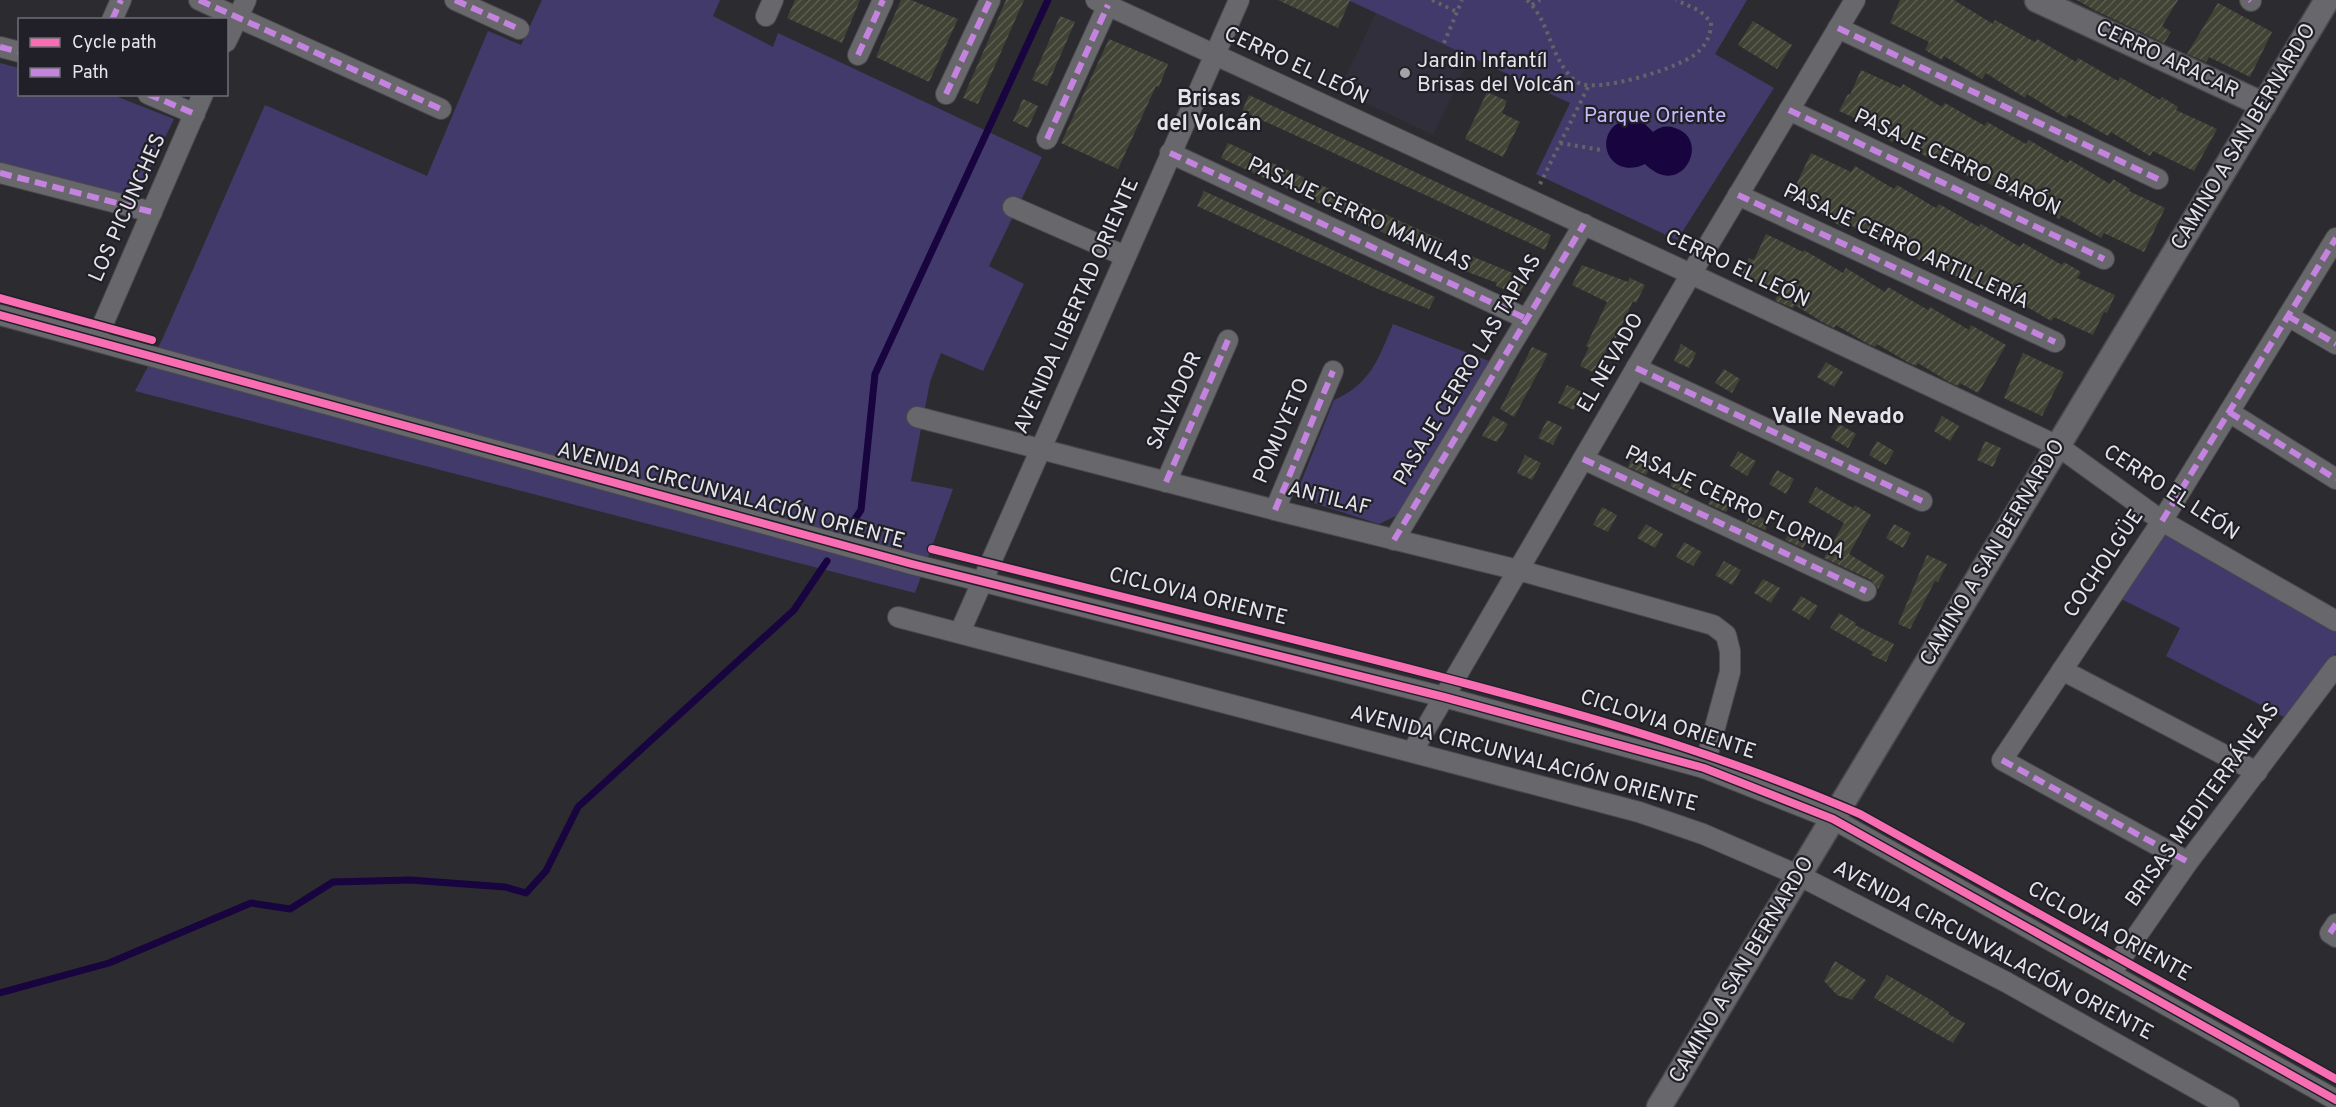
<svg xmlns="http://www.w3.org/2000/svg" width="2336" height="1107" font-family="Overpass,sans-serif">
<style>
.built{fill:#312f3c}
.green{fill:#423a6a}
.water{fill:#18043e}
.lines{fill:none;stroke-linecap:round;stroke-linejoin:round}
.stream{stroke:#18043e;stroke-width:7}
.building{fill:url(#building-hatch)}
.minor-casing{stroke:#4a4a4e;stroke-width:22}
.tertiary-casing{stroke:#4a4a4e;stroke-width:27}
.path{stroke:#646467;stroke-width:4;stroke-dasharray:3 4.5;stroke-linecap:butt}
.minor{stroke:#68686c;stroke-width:20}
.tertiary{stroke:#68686c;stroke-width:24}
.quiet{stroke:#c483df;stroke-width:6;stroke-dasharray:12 6;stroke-linecap:butt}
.cycleway-casing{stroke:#212028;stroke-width:11}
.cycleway{stroke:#f96db3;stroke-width:8}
.poi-dot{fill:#a4a4a8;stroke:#212028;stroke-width:2}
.labels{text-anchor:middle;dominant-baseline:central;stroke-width:4.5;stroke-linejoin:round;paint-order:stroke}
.street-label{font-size:21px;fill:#e4e4e9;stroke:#212028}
.poi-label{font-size:21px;fill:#e4e4e9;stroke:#212028;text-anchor:start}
.park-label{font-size:21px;fill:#c4bdf9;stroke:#212028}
.neighbourhood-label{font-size:22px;font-weight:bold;fill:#e4e4e9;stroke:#212028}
</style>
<defs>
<pattern id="building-hatch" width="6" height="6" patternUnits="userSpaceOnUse" patternTransform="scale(1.5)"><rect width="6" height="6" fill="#414335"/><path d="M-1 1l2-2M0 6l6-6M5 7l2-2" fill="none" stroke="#5c5e52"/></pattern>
</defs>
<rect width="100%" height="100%" fill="#2c2c30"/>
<polygon class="built" points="1377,11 1471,56 1433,135 1339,90"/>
<g class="green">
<polygon points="542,0 720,0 713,16 773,47 778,33 1042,157 989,266 1024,284 983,371 941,353 930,382 911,481 953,489 915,593 135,391 162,340 265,105 427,176 488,31 521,45"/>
<polygon points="1348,0 1747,0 1715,54 1774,88 1677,240 1536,174 1570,103"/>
<polygon points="0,63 19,68 20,94 113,95 174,119 135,199 0,167"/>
<path d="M1393 324 1489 361 1398 515 1379 524 1295 497 1334 400C1370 385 1379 358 1393 324Z"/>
<polygon points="2163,531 2336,629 2336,653 2286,718 2166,656 2180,628 2119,598"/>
</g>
<path class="water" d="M1627 119 1643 122 1653 132C1659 127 1667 125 1675 128 1712 139 1682 201 1645 164 1608 182 1589 131 1627 119Z"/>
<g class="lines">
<g class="stream">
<polyline points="849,528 861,510 875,374 1048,0"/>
<polyline points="0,993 109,963 251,903 290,909 333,882 410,880 505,887 526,893 546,871 578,807 794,610 827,561"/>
</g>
</g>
<g class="building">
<polygon points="795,0 860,0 842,43 787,18"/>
<polygon points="901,0 911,0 958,19 929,82 876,57"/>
<polygon points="1006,0 1024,0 978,104 963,98"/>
<polygon points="1278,0 1350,0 1338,28"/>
<polygon points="1900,0 1954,0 1993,24 1995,20 2035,42 2037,39 2076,62 2078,58 2118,81 2120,77 2160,100 2162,97 2178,107 2176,110 2217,129 2194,171 2153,151 2150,156 2111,132 2108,136 2069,114 2066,118 2027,94 2025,98 1986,73 1982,79 1944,56 1942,60 1925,50 1929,42 1890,23"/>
<polygon points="2077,0 2178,0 2162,26 2171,32 2164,43 2096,11"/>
<polygon points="2218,3 2272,32 2250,77 2209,57 2206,62 2187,54"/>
<polygon points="1060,16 1075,22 1047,86 1032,80"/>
<polygon points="1753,21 1792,45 1777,69 1738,45"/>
<polygon points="1109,39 1168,64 1159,87 1156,86 1118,169 1061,143"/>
<polygon points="1861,70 1901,88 1903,84 1942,107 1945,103 1985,126 1987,122 2026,144 2029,140 2068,163 2070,160 2110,184 2113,179 2130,189 2129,191 2165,208 2144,252 2104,233 2101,238 2061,215 2059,219 2020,194 2017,200 1978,177 1976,181 1937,157 1934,161 1894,138 1892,142 1875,132 1877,128 1839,111 1848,94 1850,95"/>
<polygon points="1487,92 1507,101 1502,113 1520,122 1503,157 1465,139"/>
<polygon points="1249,95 1551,235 1545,250 1242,111"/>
<polygon points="1023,99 1038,106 1028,128 1013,121"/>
<polygon points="1228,143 1444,241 1438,258 1221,158"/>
<polygon points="1811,153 1851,172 1855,166 1894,189 1897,185 1936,208 1939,204 1979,227 1981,224 2020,247 2023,243 2062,265 2064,262 2081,272 2077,278 2115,295 2107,313 2104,312 2093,335 2054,317 2051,321 2012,298 2009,302 1970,278 1968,283 1928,260 1926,264 1887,241 1885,245 1845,222 1842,227 1825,217 1826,215 1790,198"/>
<polygon points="1204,191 1435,297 1429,309 1380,290 1197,206"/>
<polygon points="1766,234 1803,252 1804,250 1843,273 1846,268 1885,292 1888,287 1928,310 1930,307 1969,330 1971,325 2006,345 1978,393 1960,383 1958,386 1949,382 1918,363 1916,366 1909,363 1877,344 1875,347 1868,344 1836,325 1834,328 1822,322 1795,305 1793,308 1778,302 1775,300 1778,294 1741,276 1749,258 1754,260"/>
<polygon points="1464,253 1527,279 1519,295 1496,286 1497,283 1457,268"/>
<polygon points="1582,265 1628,282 1630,278 1645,285 1636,303 1633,301 1616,338 1613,337 1595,373 1580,366 1589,347 1586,346 1607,302 1572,285"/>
<polygon points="1681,344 1696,353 1689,368 1674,361"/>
<polygon points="1532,347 1548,354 1514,417 1500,409"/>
<polygon points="2023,353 2064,372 2042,416 2004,398"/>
<polygon points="1826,362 1843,372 1834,387 1817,377"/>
<polygon points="1724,369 1740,379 1732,393 1715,383"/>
<polygon points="1567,385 1582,392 1574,410 1558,403"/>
<polygon points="1493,416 1508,424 1497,442 1482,436"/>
<polygon points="1942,416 1959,426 1950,441 1934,431"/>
<polygon points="1547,420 1562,427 1553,445 1538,438"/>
<polygon points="1839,424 1856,434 1848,448 1831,438"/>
<polygon points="1877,441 1894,451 1886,465 1869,455"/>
<polygon points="1985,441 2001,448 1993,467 1977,460"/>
<polygon points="1635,450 1639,450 1654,459 1646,475 1628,467"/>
<polygon points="1738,451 1756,461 1747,476 1730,466"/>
<polygon points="1525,455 1541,463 1532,480 1517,473"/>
<polygon points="1777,470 1794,479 1786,494 1769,484"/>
<polygon points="1675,476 1692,486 1687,494 1670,486"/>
<polygon points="1816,487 1853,508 1855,505 1871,515 1849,554 1885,576 1878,589 1871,580 1824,558 1844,523 1808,502"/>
<polygon points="1714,494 1731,504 1726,512 1708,504"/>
<polygon points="1602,507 1617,515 1608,532 1593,525"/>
<polygon points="1752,512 1769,522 1765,530 1746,522"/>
<polygon points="1646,524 1663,534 1655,548 1637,538"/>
<polygon points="1894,524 1911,533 1903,548 1886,538"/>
<polygon points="1790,531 1807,541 1803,548 1785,540"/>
<polygon points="1684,542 1702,552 1693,566 1676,557"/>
<polygon points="1927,555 1947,564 1938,582 1935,581 1910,629 1898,624"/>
<polygon points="1724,561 1741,570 1732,585 1715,575"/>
<polygon points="1763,579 1780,588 1771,603 1754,593"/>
<polygon points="1801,596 1818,606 1809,620 1792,610"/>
<polygon points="1839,613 1856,623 1855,625 1894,644 1886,662 1871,655 1873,652 1830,628"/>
<polygon points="1835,961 1866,980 1852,1000 1837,995 1824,981"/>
<polygon points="1887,975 1931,1000 1949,1012 1948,1014 1965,1023 1953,1043 1874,998"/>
</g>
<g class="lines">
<g class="minor-casing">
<g id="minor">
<polyline points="199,0 441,109"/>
<polyline points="455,0 519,29"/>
<polyline points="1096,0 1691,274 2058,446 2162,521 2336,621"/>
<polyline points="2250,0 2251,1"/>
<polyline points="766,16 773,0"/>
<polyline points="112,20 121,0"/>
<polyline points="1838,28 2158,179"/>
<polyline points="226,42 246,0"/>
<polyline points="0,47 20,52"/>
<polyline points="858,55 883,0"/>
<polyline points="148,94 195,114"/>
<polyline points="946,94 990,0"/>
<polyline points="1789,110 2104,259"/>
<polyline points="1047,139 1108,5"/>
<polyline points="1170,153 1527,319"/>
<polyline points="0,173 152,212"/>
<polyline points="1738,195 2055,342"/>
<polyline points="1013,207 1125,256"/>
<polyline points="0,315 912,564 1444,697 1704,768 1833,819 2336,1100"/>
<polyline points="2288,316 2336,344"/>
<polyline points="96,340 203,94"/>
<polyline points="1636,368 1922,501"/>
<polyline points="2229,412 2336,479"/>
<polyline points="917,417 1275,510 1518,570 1713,625 1726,635 1730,651 1730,672 1704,768"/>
<polyline points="1583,459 1866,591"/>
<polyline points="1166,482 1228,340"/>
<polyline points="1275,510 1333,371"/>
<polyline points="1394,540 1584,224"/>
<polyline points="898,617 1639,812 1703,834 1800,876 2006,982 2229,1107"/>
<polyline points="960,632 1239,0"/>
<polyline points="2062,670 2257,772"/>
<polyline points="1412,752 1691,274 1855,0"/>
<polyline points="2188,862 2002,760 2162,521 2336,238"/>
<polyline points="2336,924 2330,933 2336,937"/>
<polyline points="2111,973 2188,862 2336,666"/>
</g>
</g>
<g class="tertiary-casing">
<g id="tertiary">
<polyline points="2037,0 2264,105"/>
<polyline points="1659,1107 2327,0"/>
</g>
</g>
<g class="path">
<polyline points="1432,0 1457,12"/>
<path d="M1527 0C1551 22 1550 62 1577 82 1594 95 1685 67 1699 51 1708 42 1711 33 1711 22L1700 11 1676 0"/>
<polyline points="1532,5 1540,0"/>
<polyline points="1444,43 1462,0"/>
<polyline points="1560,143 1601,150"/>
<polyline points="1540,184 1588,87"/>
</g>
<use href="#minor" class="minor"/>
<use href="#tertiary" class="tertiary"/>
<g class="quiet">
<polyline points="199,0 441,109"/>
<polyline points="455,0 519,29"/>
<polyline points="2250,0 2251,1"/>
<polyline points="112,20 121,0"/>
<polyline points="1838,28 2158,179"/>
<polyline points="0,47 20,52"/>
<polyline points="858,55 883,0"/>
<polyline points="148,94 195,114"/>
<polyline points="946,94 990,0"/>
<polyline points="1789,110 2104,259"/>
<polyline points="1047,139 1108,5"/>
<polyline points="1170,153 1527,319"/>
<polyline points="0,173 152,212"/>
<polyline points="1738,195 2055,342"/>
<polyline points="2288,316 2336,344"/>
<polyline points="1636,368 1922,501"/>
<polyline points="2229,412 2336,479"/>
<polyline points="1583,459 1866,591"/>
<polyline points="1166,482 1228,340"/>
<polyline points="1275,510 1333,371"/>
<polyline points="2162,521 2336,238"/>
<polyline points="1394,540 1584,224"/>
<polyline points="2002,760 2188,862"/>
<polyline points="2330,933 2336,924"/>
</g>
<g class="cycleway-casing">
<g id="cycleway">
<polyline points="0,298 152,340"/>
<polyline points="0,315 912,564 1444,697 1704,768 1833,819 2336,1100"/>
<path d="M932 549C1066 582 1199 616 1332 649 1511 694 1690 740 1860 814L2336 1079"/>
</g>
</g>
<use href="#cycleway" class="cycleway"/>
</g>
<circle class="poi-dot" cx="1405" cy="73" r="6"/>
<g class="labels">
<g class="street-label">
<text transform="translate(2167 60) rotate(25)">CERRO ARACAR</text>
<text transform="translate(1296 66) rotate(25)">CERRO EL LEÓN</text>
<text transform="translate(2244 137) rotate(-59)">CAMINO A SAN BERNARDO</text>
<text transform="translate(1957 163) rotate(25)">PASAJE CERRO BARÓN</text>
<text transform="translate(128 208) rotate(-66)">LOS PICUNCHES</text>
<text transform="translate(1359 215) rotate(25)">PASAJE CERRO MANILAS</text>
<text transform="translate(1906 247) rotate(25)">PASAJE CERRO ARTILLERÍA</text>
<text transform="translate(1737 269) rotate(25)">CERRO EL LEÓN</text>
<text transform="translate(1077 306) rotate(-66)">AVENIDA LIBERTAD ORIENTE</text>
<text transform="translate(1611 363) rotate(-60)">EL NEVADO</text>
<text transform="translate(1468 370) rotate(-59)">PASAJE CERRO LAS TAPIAS</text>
<text transform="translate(1175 401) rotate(-66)">SALVADOR</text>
<text transform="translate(1282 431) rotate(-67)">POMUYETO</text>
<text transform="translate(2171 493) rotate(33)">CERRO EL LEÓN</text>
<text transform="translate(731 496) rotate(15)">AVENIDA CIRCUNVALACIÓN ORIENTE</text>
<text transform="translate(1329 499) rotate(14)">ANTILAF</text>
<text transform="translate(1735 503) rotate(25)">PASAJE CERRO FLORIDA</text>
<text transform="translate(1993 553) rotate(-59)">CAMINO A SAN BERNARDO</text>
<text transform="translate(2104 564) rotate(-56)">COCHOLGÜE</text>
<text transform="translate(1198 597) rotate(14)">CICLOVIA ORIENTE</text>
<text transform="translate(1668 725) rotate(18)">CICLOVIA ORIENTE</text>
<text transform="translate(1524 759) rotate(15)">AVENIDA CIRCUNVALACIÓN ORIENTE</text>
<text transform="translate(2203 805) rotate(-54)">BRISAS MEDITERRÁNEAS</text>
<text transform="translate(2109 932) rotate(29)">CICLOVIA ORIENTE</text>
<text transform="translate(1993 951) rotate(28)">AVENIDA CIRCUNVALACIÓN ORIENTE</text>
<text transform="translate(1742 970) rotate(-59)">CAMINO A SAN BERNARDO</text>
</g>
<g class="poi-label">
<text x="1417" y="61">Jardin Infantíl<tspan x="1417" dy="24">Brisas del Volcán</tspan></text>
</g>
<g class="park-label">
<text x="1655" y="116">Parque Oriente</text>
</g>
<g class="neighbourhood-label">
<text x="1209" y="99">Brisas<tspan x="1209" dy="25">del Volcán</tspan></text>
<text x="1838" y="417">Valle Nevado</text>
</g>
</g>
<rect x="18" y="18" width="210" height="78" fill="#212028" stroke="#6f6e75" stroke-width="1.5"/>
<rect x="30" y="38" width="30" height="9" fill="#f96db3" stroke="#6f6e75" stroke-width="1.5"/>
<text x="72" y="48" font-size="18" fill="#e4e4e9">Cycle path</text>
<rect x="30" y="68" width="30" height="9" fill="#c483df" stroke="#6f6e75" stroke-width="1.5"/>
<text x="72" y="78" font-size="18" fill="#e4e4e9">Path</text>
</svg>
